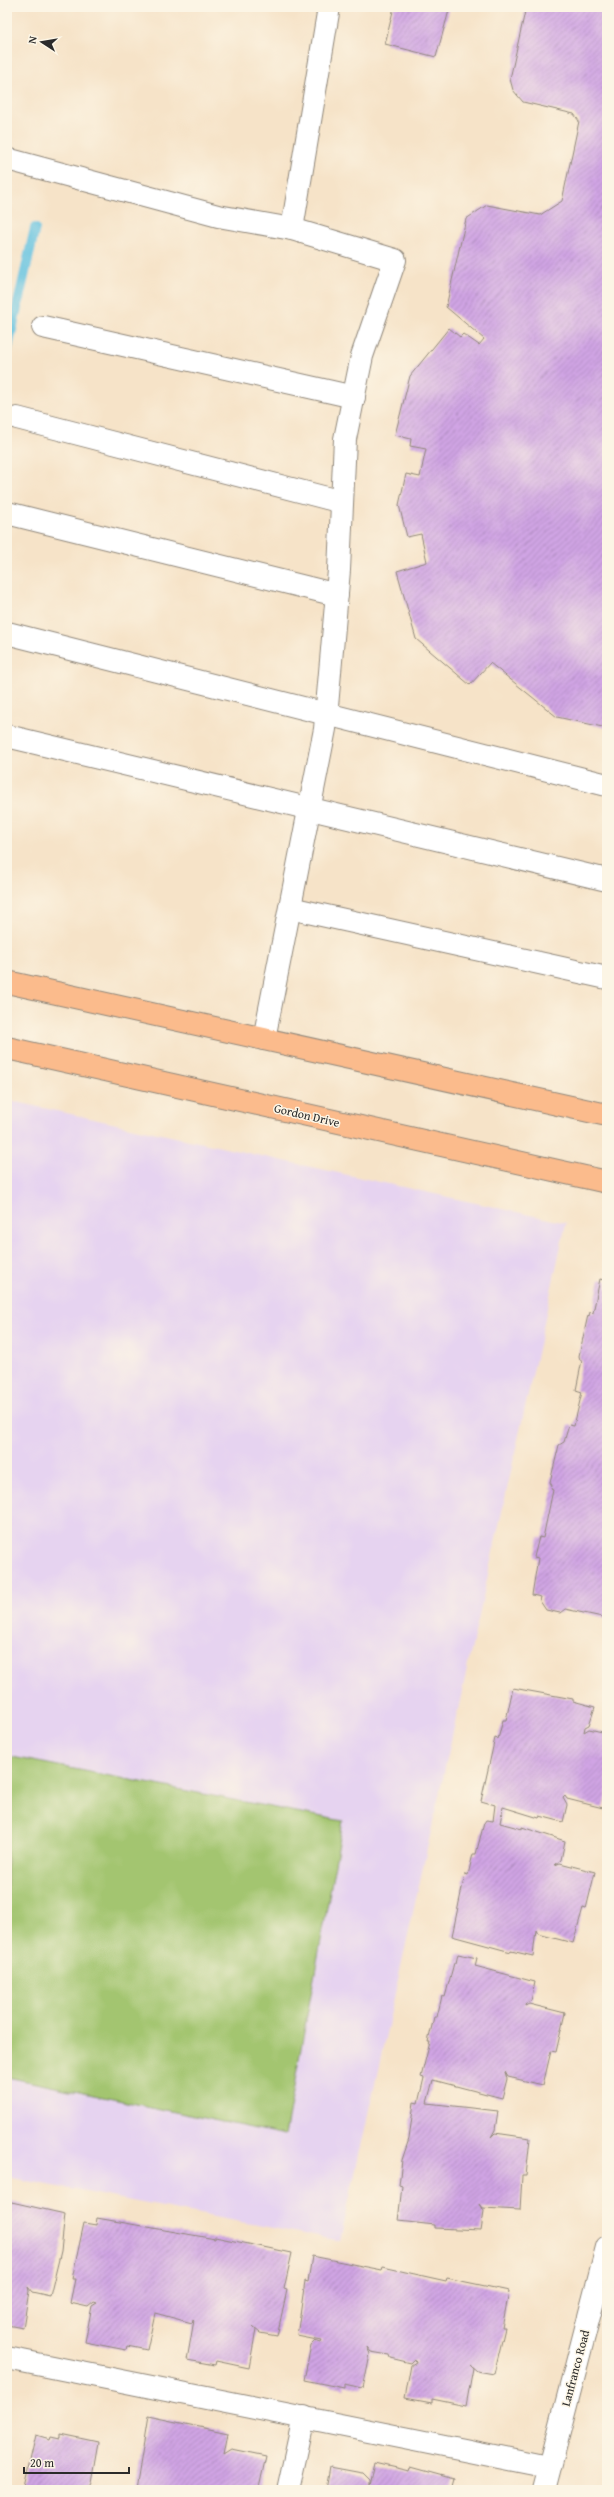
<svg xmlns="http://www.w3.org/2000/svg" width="614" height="2497" font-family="'Gentium Book Plus',serif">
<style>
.built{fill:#e6d3f0}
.garden{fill:#a3c56f;stroke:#67784d}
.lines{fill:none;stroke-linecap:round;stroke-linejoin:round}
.stream{stroke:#61c1e0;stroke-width:10}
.building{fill:url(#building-hatch)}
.minor-casing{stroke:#90877a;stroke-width:24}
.major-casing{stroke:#90877a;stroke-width:24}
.minor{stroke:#fff;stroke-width:22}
.major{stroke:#fbbb8c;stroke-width:22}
.labels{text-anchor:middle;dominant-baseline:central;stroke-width:3;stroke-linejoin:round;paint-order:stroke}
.street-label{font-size:12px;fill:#2b2b2b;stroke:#fcf5e5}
</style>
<defs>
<pattern id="building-hatch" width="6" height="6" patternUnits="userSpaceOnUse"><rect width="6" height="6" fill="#d0a4e4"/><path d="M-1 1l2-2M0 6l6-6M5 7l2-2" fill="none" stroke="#a986b9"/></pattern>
</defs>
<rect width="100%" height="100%" fill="#fcf5e5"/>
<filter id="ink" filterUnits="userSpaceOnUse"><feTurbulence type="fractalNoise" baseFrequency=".025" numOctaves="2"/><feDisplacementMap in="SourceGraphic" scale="8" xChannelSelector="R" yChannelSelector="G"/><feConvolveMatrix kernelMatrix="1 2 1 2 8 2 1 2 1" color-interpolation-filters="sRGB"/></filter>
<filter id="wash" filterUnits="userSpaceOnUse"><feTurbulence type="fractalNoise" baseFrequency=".012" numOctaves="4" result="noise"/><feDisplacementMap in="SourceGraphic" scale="16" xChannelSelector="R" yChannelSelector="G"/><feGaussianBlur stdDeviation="0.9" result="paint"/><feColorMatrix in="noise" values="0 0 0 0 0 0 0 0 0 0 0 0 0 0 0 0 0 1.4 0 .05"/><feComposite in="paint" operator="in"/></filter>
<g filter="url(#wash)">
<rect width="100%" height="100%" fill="#f6e3c8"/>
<polygon class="built" points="7,1100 566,1223 340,2241 7,2177"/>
<polygon class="garden" points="7,1756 343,1821 285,2135 7,2077"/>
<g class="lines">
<polyline class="stream" points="7,352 35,228"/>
</g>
<g id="blocks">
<g class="building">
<polygon points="394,7 450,7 436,57 385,44"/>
<polygon points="526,7 607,7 607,728 557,717 490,663 470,685 416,639 397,571 427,562 421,534 407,537 399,505 406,474 420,477 426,449 410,446 411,439 395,435 410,376 449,328 460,337 463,334 479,345 484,339 446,307 466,219 487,205 540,215 562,201 579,121 574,114 523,102 513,90 510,79"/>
<polygon points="600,1279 607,1281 607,1618 565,1609 560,1613 546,1610 540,1601 541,1597 532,1595 538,1558 534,1557 539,1537 543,1538 553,1490 551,1489 552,1486 550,1482 559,1445 564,1442 569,1425 574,1426 582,1392 576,1390 582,1360 580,1360 579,1356 588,1315 589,1316 590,1312 593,1313"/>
<polygon points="513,1688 573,1699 573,1701 595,1707 589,1725 585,1727 584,1732 589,1729 607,1733 607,1792 603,1808 567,1799 565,1796 563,1798 567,1805 563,1822 540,1816 539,1818 503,1807 500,1823 522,1829 522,1827 565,1841 561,1860 555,1865 560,1863 595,1872 586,1909 583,1908 573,1943 538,1934 536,1930 533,1956 511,1951 511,1952 452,1936 465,1874 468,1875 473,1854 476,1854 484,1823 486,1820 493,1821 495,1805 481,1801 495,1738 498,1739 503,1720 506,1720"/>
<polygon points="458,1954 477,1958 475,1966 535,1982 531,2001 526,2003 525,2006 529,2004 565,2013 556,2052 551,2051 543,2085 508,2077 505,2072 507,2079 502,2098 433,2080 427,2103 498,2111 495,2130 491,2137 495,2133 530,2138 526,2176 522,2176 520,2210 483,2208 480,2204 484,2211 481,2230 435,2228 435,2225 398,2221 402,2186 399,2185 402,2160 409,2139 414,2102 418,2103 424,2078 421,2077 430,2042 428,2042 434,2017 437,2017 442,1996 445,1997 454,1963 456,1963"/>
<polygon points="7,2201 65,2214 61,2251 50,2296 32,2292 28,2287 29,2291 23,2328 7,2325"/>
<polygon points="97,2218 215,2239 215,2237 292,2253 284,2289 287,2290 277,2336 260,2333 253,2327 256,2330 249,2368 216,2361 215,2365 187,2360 194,2320 193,2319 192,2323 155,2313 147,2350 127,2346 126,2350 85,2342 92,2306 97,2303 94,2302 88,2307 70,2303 75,2279 72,2279 84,2223 96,2225"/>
<polygon points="312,2256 382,2270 383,2267 446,2281 447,2278 509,2291 502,2328 505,2328 494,2374 477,2371 470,2365 473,2368 466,2406 432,2399 432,2403 405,2398 411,2365 416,2362 415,2359 411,2363 390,2358 389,2355 371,2352 367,2347 370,2354 363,2388 344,2384 344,2388 304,2380 311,2345 315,2341 321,2343 322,2341 297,2336 305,2281 308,2282"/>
<polygon points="148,2416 228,2433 224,2454 232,2449 266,2456 259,2488 262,2490 136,2490"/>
<polygon points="60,2434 98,2442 91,2482 87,2490 23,2490 36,2435 50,2439 51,2436 60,2438"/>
<polygon points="374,2462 409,2470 410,2467 454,2479 451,2490 326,2490 330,2467 362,2473 369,2480 369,2486"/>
</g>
</g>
</g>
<g filter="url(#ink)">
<use href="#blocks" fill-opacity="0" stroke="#90877a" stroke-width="1"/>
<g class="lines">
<g class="minor-casing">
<g id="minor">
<polyline points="7,159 218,216 292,229 395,260 362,356 345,439 339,570 325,729 264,1039"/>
<polyline points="292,229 329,7"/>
<polyline points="43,327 354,397"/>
<polyline points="17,418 342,502"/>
<polyline points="7,513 337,595"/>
<polyline points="7,633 607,785"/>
<polyline points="7,736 607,880"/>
<polyline points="290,908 607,978"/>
<polyline points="7,2358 549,2467"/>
<polyline points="288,2490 304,2417"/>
<polyline points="544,2490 607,2247"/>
</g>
</g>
<g class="major-casing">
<g id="major">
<polyline points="7,982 607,1115"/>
<polyline points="7,1048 607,1182"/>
</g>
</g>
<use href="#minor" class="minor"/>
<use href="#major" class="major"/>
</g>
</g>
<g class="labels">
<g class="street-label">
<text transform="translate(307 1115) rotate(13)">Gordon Drive</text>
<text transform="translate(575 2368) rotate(-75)">Lanfranco Road</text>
</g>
</g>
<rect width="614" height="2497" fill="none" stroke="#fcf5e5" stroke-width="24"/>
<g transform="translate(42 42) rotate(282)" stroke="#fcf5e5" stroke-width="3" paint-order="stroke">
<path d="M0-3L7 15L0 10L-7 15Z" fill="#2b2b2b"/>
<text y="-6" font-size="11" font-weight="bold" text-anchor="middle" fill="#2b2b2b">N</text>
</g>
<path d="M24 2467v6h105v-6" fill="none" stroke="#2b2b2b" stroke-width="2"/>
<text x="30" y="2467" font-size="12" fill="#2b2b2b" stroke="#fcf5e5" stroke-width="3" paint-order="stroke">20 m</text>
</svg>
